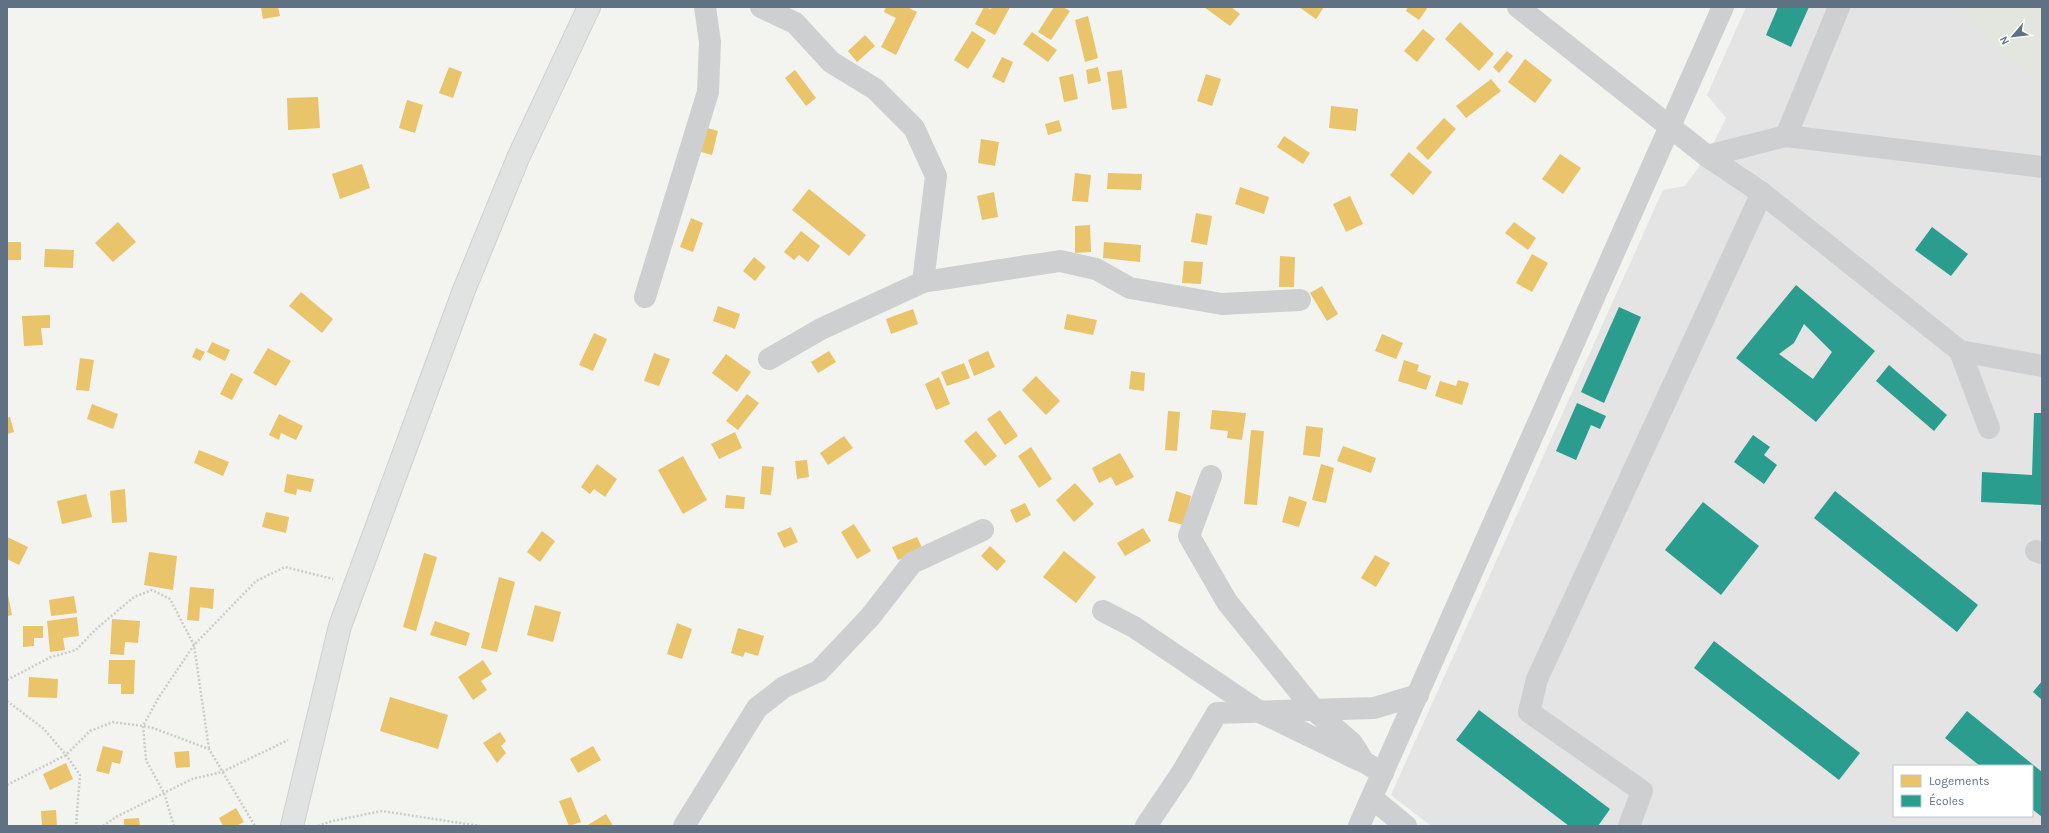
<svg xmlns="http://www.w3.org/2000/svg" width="2049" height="833" font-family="Karla,sans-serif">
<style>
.built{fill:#e3e4e3;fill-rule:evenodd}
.green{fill:#e2e6de}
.homes{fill:#e9c46a}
.schools{fill:#2a9d8f;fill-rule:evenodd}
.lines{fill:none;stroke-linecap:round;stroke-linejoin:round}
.major-casing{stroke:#cfd0d1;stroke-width:24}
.path{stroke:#ccc;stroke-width:2.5;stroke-dasharray:2 2;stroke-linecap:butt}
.minor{stroke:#cecfd0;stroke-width:22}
.major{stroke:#e1e2e2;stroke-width:22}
</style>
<rect width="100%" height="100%" fill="#f3f3f0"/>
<path class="built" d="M1746 7H2042V826H1431L1391 795 1663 190 1685 186 1707 156 1726 118 1707 95ZM1894 766H2032V816H1894Z"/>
<path class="green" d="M1962 7H2042V79C2020 67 1971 30 1962 7Z"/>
<g class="homes">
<polygon points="261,7 278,7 280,16 263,19"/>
<polygon points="886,7 907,7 917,12 896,55 881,47 896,18 884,12"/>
<polygon points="984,7 991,9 992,7 1010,7 995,35 975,24"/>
<polygon points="1054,7 1063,7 1070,11 1051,40 1038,32"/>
<polygon points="1204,7 1231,7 1240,14 1230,26"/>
<polygon points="1299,7 1324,7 1316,19"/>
<polygon points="1408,7 1428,7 1419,20 1406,11"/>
<polygon points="1088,16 1098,58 1085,62 1075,20"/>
<polygon points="1460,22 1494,54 1479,71 1445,39"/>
<polygon points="1423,29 1435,39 1417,62 1404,51"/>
<polygon points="972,31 986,40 968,69 954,60"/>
<polygon points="1032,32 1057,50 1048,62 1023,44"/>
<polygon points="865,35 875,46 857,62 848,51"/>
<polygon points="1507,51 1513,56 1499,73 1493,67"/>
<polygon points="1002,57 1013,62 1004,83 992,77"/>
<polygon points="1525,59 1552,80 1535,103 1508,82"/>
<polygon points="449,67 462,72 453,98 439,93"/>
<polygon points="1098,67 1101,81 1088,84 1086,70"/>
<polygon points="795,70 816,98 806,106 785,78"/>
<polygon points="1122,70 1127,108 1112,110 1107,72"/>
<polygon points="1073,74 1078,99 1064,102 1059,77"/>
<polygon points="1206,74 1221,79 1212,106 1197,101"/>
<polygon points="1491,79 1501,91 1466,118 1456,106"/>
<polygon points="318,97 320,128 288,130 287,98"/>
<polygon points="407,100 423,105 415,133 399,128"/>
<polygon points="1331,106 1358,109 1356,131 1329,128"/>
<polygon points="1444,118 1456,129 1428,160 1416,148"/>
<polygon points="1059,120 1062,131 1048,135 1045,124"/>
<polygon points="704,127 718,131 712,155 698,151"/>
<polygon points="1284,136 1310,153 1303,164 1277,147"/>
<polygon points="981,139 999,142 995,166 978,163"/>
<polygon points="1409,152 1432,172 1413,195 1390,175"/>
<polygon points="1560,154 1581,168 1563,194 1542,179"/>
<polygon points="362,164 370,188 340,199 332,174"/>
<polygon points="1075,173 1091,175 1088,202 1072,201"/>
<polygon points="1108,173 1142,174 1141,190 1107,189"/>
<polygon points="1240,187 1269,197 1264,214 1235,204"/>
<polygon points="809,189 866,235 849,256 792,210"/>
<polygon points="994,192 998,217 982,220 977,196"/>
<polygon points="1350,196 1363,224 1346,232 1333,204"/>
<polygon points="1196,213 1212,216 1207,245 1191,242"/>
<polygon points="691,218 703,223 693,252 680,247"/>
<polygon points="118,222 136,242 113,262 95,243"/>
<polygon points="1514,222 1536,238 1528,250 1505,233"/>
<polygon points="1090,225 1091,252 1075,253 1075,226"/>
<polygon points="801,231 820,246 808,262 799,255 794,260 784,252"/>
<rect x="7" y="242" width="14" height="18"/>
<polygon points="1104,242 1141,245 1140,262 1103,258"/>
<polygon points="45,249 74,250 73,268 44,267"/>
<polygon points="1532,254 1548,263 1532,292 1516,283"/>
<polygon points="1280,256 1295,257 1294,287 1279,287"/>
<polygon points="754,257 766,267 755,281 743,271"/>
<polygon points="1184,261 1203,262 1201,284 1182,283"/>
<polygon points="1322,286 1338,314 1327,321 1310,293"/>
<polygon points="301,292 333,319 322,333 289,306"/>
<polygon points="718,306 740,314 735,329 713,321"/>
<polygon points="913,309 918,324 891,334 886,319"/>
<polygon points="1067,314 1097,320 1093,335 1064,329"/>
<polygon points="50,315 50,328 41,328 43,345 24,346 22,316"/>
<polygon points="594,333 607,339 593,371 579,365"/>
<polygon points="1382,334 1403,343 1396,359 1375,351"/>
<polygon points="212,342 230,350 225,361 207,352"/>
<polygon points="196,348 205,352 200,361 192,357"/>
<polygon points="268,348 291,361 276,386 253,373"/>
<polygon points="829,351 836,362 818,373 811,362"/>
<polygon points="988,351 995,367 974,376 968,360"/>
<polygon points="654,353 670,359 659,386 644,381"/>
<polygon points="726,354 751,372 737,392 712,373"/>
<polygon points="80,358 94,360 89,391 76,390"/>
<polygon points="1404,360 1419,365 1417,371 1431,376 1426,390 1398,381"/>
<polygon points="964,363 970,378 947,386 941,372"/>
<polygon points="1131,371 1145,373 1144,391 1129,389"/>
<polygon points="231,373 243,379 232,400 220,394"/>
<polygon points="1036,376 1060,401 1046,415 1022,390"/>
<polygon points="939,377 950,404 936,410 925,384"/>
<polygon points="1458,380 1469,383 1462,405 1435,396 1440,381 1456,386"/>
<polygon points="747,394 759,403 738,430 726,421"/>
<polygon points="92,404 118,414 113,429 87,419"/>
<polygon points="1000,410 1018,436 1005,445 987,419"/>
<polygon points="1212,410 1246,413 1242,440 1227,438 1228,431 1210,429"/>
<polygon points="1168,411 1180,412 1177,451 1165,450"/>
<polygon points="279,414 303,426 296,440 281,433 279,440 269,435"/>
<polygon points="10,417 14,432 7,434 7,418"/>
<polygon points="1306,426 1323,428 1320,457 1303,455"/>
<polygon points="1251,430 1264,431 1257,505 1244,504"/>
<polygon points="976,431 997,456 985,466 964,441"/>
<polygon points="735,432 742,448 719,459 711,444"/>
<polygon points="844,436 853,448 828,465 820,453"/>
<polygon points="1343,446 1376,458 1371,473 1337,461"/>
<polygon points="1031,447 1052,479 1039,488 1018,456"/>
<polygon points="199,450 229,462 223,476 194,463"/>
<polygon points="1120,453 1134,477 1116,486 1111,477 1099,483 1092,468"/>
<polygon points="683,456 707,500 683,514 658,470"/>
<polygon points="807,460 809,477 797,479 795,461"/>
<polygon points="597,464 617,479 605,497 594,489 590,494 581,487"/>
<polygon points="1321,464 1334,468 1326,503 1312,500"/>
<polygon points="762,466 774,467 771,495 760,494"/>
<polygon points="287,474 314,479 311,492 297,489 296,495 284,492"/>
<polygon points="1075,483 1094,504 1074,522 1056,500"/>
<polygon points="125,489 127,522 112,523 110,491"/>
<polygon points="1176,491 1191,496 1184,525 1168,521"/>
<polygon points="86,494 92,517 62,524 57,501"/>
<polygon points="726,495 745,497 744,509 725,508"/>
<polygon points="1289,496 1307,502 1299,527 1282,522"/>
<polygon points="1025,503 1031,515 1016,523 1010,510"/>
<polygon points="266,512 289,517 286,533 262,527"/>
<polygon points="854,524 871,551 857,559 841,532"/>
<polygon points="791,527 798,542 784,548 777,533"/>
<polygon points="1143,528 1151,541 1125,556 1117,543"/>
<polygon points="542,531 555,541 540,562 527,552"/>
<polygon points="7,537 28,547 19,565 7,559"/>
<polygon points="917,537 923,550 898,560 892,547"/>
<polygon points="990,546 1006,561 997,571 981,556"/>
<polygon points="1064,551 1096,577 1076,603 1043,577"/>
<polygon points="149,552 177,556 173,590 144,585"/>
<polygon points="424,553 437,557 416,631 403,627"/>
<polygon points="1375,555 1390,563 1376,587 1361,578"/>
<polygon points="499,577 515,582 497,652 481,648"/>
<polygon points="190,587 214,589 213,609 200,607 199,621 187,620"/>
<polygon points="7,590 12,615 7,616"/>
<polygon points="74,596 77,613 51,616 49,600"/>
<polygon points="535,605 561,612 553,642 527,635"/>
<polygon points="77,617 79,636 63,638 65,650 50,652 47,621"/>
<polygon points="112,619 140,621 138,643 125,642 124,655 110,654"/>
<polygon points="435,621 470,633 466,646 430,635"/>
<polygon points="677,623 692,629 682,659 667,654"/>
<polygon points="23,626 43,626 43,638 34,638 34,646 23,647"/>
<polygon points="738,628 764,636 758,656 745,652 743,657 731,653"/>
<polygon points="109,660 135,660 134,694 121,694 121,684 108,684"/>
<polygon points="483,660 492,674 481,681 487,690 473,700 458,677"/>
<polygon points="29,677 58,679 57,698 28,697"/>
<polygon points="390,697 448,715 438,749 380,731"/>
<polygon points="500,732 506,741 501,746 506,753 497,763 483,743"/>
<polygon points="103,746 123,751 120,764 112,762 109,774 96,771"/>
<polygon points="593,746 601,760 578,773 570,759"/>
<polygon points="189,751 190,767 176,768 174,752"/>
<polygon points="66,763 73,779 50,790 43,774"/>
<polygon points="571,797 581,822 569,826 559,801"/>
<polygon points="236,808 244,822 236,826 223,826 219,818"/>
<polygon points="56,810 57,826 42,826 41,811"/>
<polygon points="606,814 613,826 586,826"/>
<polygon points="139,818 140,826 124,826 124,819"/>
</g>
<g class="schools">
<polygon points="1778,7 1809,7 1791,47 1766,35"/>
<polygon points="1932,227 1968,254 1951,276 1915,250"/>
<path d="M1796 285 1875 351 1816 422 1736 358ZM1804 324 1832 352 1813 379 1779 354 1794 343Z"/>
<polygon points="1619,307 1641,317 1604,403 1581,392"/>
<polygon points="1889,365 1947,415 1934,431 1876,381"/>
<polygon points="1577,403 1606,416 1600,429 1591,425 1576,460 1556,451"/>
<polygon points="2034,413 2042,413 2042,505 1981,502 1982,472 2032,475"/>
<polygon points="1753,435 1770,447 1764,455 1777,465 1764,484 1734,462"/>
<polygon points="1835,491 1978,605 1957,632 1814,518"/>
<polygon points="1703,502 1759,546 1721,595 1665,550"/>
<polygon points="1714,641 1860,753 1839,780 1694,668"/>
<polygon points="2042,681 2042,700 2033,692"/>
<polygon points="1479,710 1610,809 1598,826 1569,826 1456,740"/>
<polygon points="1967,711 2042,772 2042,817 2032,809 2032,766 1980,766 1945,738"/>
</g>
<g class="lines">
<g class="major-casing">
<polyline id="major" points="292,826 340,626 464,290 518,158 589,7"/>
</g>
<g class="path">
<polyline points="7,680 51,657 76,650 96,629 134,597 152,590 170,599 194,645 209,749"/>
<polyline points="7,701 44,729 66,755 80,775 76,826"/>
<polyline points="7,785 66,755 90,731 113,722 143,726 153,728 209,749 255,826"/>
<polyline points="103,826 116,817 192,779 222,772 288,740"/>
<polyline points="174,826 164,793 146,760 143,726 159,697 194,645 256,581 285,567 333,579"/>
<polyline points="318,826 332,821 382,811 480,826"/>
</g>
<g class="minor">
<polyline points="761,7 795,23 831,62 875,89 914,128 936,176 923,282"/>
<polyline points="1518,7 1707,156 1762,193 1960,351 1989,428"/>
<polyline points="1786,136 1839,7"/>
<polyline points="1707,156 1786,136 2042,167"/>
<polyline points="645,297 708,92 710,42 705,7"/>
<polyline points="1960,351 2042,366"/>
<polyline points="769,359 821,329 923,282 1060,261 1096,269 1130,288 1222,304 1300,300"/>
<polyline points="1211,476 1189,536 1227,602 1315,711 1352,743 1364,762 1383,773"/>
<polyline points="2036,551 2042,553"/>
<polyline points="1103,611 1134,627 1260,712 1359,760"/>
<polyline points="1372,798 1406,826"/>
<polyline points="684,826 757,708 784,687 819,671 870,617 912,563 983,530"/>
<polyline points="1146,826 1181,774 1217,713 1374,708 1418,695"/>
<polyline points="1359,826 1723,7"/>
<polyline points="1629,826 1642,791 1529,712 1537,679 1762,193"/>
</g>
<use href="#major" class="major"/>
</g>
<rect width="2049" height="833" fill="none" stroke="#607183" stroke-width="16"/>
<rect x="1893" y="765" width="140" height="52" fill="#ffffff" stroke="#bfc6cd"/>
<rect x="1901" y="775" width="20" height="12" fill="#e9c46a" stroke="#bfc6cd"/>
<text x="1929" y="785" font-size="12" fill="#607183">Logements</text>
<rect x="1901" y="795" width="20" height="12" fill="#2a9d8f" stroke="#bfc6cd"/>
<text x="1929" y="805" font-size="12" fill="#607183">Écoles</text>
<g transform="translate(2013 36) rotate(242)" stroke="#ffffff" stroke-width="3" paint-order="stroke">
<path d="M0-3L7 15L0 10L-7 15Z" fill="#607183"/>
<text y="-6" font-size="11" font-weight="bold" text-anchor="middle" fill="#607183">N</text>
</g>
</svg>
